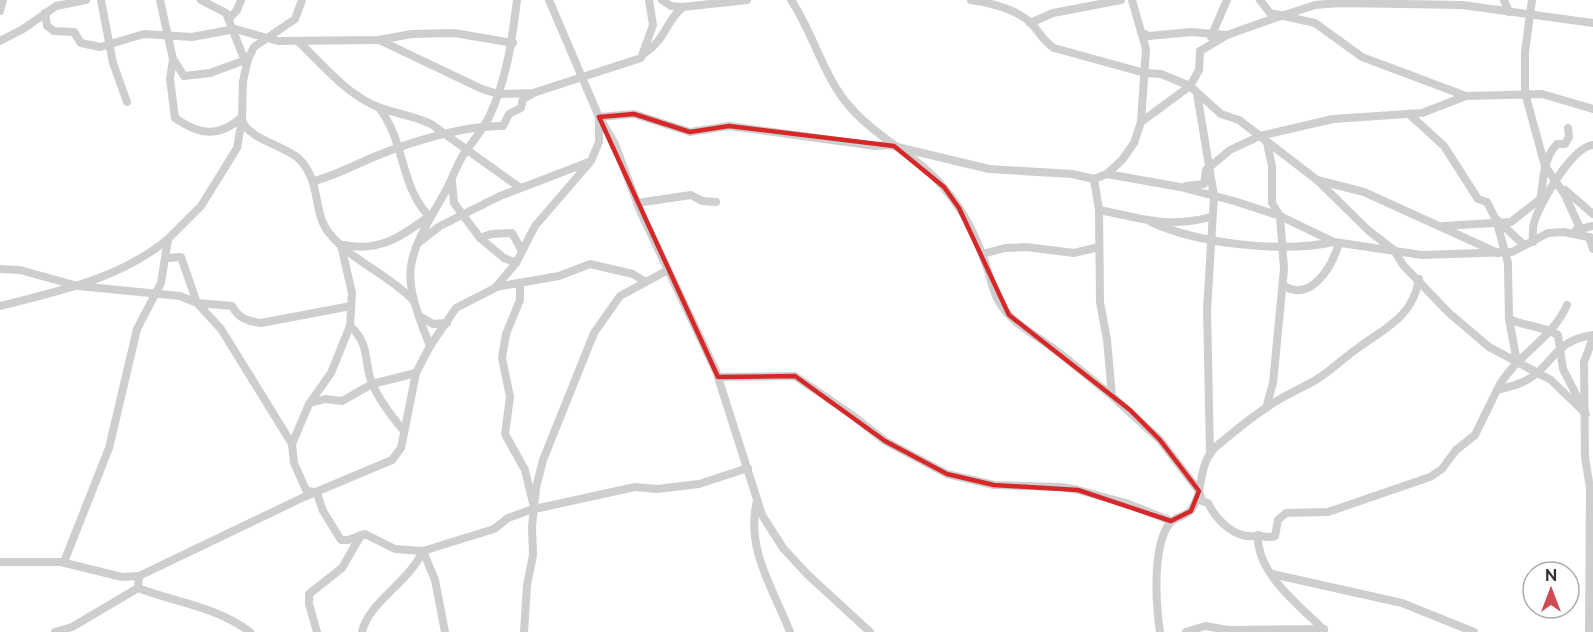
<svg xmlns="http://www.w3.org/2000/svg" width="1593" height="632" font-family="Raleway,sans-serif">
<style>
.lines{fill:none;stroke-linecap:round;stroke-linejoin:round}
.street{stroke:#cecece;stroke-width:8}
.marked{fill:none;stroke:#d62828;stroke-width:4.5;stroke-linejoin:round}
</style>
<rect width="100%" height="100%" fill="#fff"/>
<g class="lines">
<g class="street">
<polyline points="101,0 113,63 127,102"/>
<polyline points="160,0 173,59 184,76 210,73 248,59"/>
<polyline points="201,0 226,13 243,56 248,59"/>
<polyline points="549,0 599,117 614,142 641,213 716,371 762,515 783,548 807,574 870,632"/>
<polyline points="662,0 671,6 683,7"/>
<path d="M791 0C814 34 823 77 851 108 878 139 918 156 944 188 965 212 977 238 987 268 991 279 993 292 999 302 1012 324 1035 334 1054 349 1074 364 1092 380 1111 395"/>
<path d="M971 0C991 3 1017 9 1032 24 1039 32 1044 42 1054 48L1145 73 1161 74 1190 86 1221 114 1239 120 1317 180 1369 231 1394 250 1403 265 1448 312 1489 347 1551 380 1586 414 1563 369 1558 335C1540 325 1527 327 1509 319"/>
<polyline points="1260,0 1270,13 1315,23 1362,57 1466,96"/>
<polyline points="1504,0 1509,12"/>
<polyline points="1532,0 1525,52 1525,93 1545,166 1565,195 1583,235"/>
<polyline points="0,11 3,0"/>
<polyline points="45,13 47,26 54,31 74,32 81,43 100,47 144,34 192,37 235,29 278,41 379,40 412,34 454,33 513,43"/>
<polyline points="229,19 237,10 241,0"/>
<polyline points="1030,23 1053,13 1121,0"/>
<polyline points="1141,32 1149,36 1191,32 1227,35"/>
<polyline points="1211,37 1227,0"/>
<polyline points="379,40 482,89 498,94 533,93 641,58 653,25 649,0"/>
<polyline points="0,41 23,29 56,6 86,0"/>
<path d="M299 42C323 65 346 94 378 107 396 114 413 115 431 124L519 187"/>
<path d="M645 53C667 38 666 20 683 7L747 0"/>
<path d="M173 59 170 79 175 118C199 135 219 138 242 117"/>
<polyline points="1197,93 1214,196 1207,310 1210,454"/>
<path d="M379 108C405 140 400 187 429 216"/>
<polyline points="1409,114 1444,146 1478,199 1487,202 1495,218 1524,245"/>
<path d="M242 120C248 139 283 145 298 158 322 180 312 212 329 233 351 260 387 274 412 299"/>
<polyline points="1141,122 1190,86 1199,70 1200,51 1227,35 1272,19 1315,5 1340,3 1462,5 1593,23"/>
<polyline points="1107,174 1180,187 1234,201 1280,216 1334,242 1422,255 1512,252 1548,233 1564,232 1593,238"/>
<path d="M1094 179 1099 210 1100 302 1107 340 1112 396 1160 440 1199 491 1202 501 1208 503C1217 521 1235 539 1256 536 1263 535 1268 539 1275 536L1278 520 1286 513 1328 512 1430 477 1442 469 1456 450 1475 435 1497 390C1511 386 1524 384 1536 374 1558 354 1560 340 1593 335"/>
<polyline points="1317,180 1364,192 1498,253"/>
<path d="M314 181C334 176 351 167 369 159 406 143 464 125 503 126L509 114 521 108 523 99 532 94"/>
<polyline points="452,182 454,203 480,238 491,234 512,233 522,251"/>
<polyline points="1186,186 1204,184 1206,170 1230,150 1260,136 1333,119 1422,113 1466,96 1542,94 1593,109"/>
<polyline points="1565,190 1593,214"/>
<path d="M1540 201C1544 181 1542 160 1557 144H1565L1569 137 1568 128"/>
<polyline points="637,203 691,195 702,201 716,202"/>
<path d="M1099 210C1143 218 1165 229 1211 217"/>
<path d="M1151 222C1199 244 1282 253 1334 242"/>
<polyline points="1497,223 1508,263 1509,319 1517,362"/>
<polyline points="1443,226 1511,222 1544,196"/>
<polyline points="1576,230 1593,226"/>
<polyline points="1589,237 1593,249"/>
<polyline points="480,238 504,258 516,263"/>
<path d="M1533 242C1533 236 1532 230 1534 223 1539 204 1572 147 1593 145"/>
<polyline points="418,243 440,226 500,196 589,162"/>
<polyline points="341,245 352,293 350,326 331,373 309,404 292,444 294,463 306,490 317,493 323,511 341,540 348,540 365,534 395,549 423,551 494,529 508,518 530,510 635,487 657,489 699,484 748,468"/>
<path d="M344 245C379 252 401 237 428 217"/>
<polyline points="982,254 1005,248 1026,247 1074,253 1099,247"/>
<polyline points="167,258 181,257 197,303 221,329 292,444"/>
<path d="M0 269 20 270 78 286 180 296 197 303 232 306C239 319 248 321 261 323L351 306"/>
<polyline points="520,283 520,300 506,334 502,358 510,397 505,434 525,470 533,503"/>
<path d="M1283 285C1310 304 1332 267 1339 243"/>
<polyline points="496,287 559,276 590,264 633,274 644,281"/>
<path d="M0 306C59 291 120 279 168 239"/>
<polyline points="419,316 433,324 447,323"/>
<path d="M350 326C371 345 363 361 372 383 378 398 393 418 404 431"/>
<path d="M430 346C400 271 404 263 444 194 451 182 455 169 462 157 471 143 483 130 490 115 507 78 512 40 517 0"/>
<polyline points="718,377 795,376 852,415 885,441 947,474 994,485 1062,487 1078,490 1126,503 1171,521"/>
<path d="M1497 390C1513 357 1552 340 1567 305"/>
<polyline points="310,403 325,399 342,401 372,384 416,373"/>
<polyline points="1266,408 1273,383 1284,269 1280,216 1272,203 1272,166 1267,143"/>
<path d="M757 501C745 549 774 590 790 632"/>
<path d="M1258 535C1256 573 1300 606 1324 630"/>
<polyline points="423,551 435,580 445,632"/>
<polyline points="0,562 61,562 122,577 139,576 304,497 392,460 401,448 416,373 430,346 456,308 495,288 516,263 535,226 591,161 599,142 599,117 634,114 690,132 729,126 875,146 889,145 989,169 1072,174 1094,179 1107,174 1122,160 1134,143 1141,122 1146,49 1132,0"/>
<polyline points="64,562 109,448 137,329 161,283 168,239 201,206 237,148 242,120 243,81 248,59 254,47 295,19 302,0"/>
<polyline points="1272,574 1402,603 1474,632"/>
<path d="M139 576 138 588C177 603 215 606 250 632"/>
<polyline points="55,632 72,627 138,588"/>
<polyline points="317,632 309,604 309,594 342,568 361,535"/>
<path d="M362 632C368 603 408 583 423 551"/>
<polyline points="524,632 527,585 533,555 532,527 536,488 543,460 594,333 620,296 668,270"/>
<path d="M1160 632C1156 605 1152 548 1169 524 1175 516 1186 517 1191 510 1205 492 1196 462 1219 444 1234 432 1250 418 1266 408 1281 397 1298 390 1314 381 1330 372 1343 358 1358 348 1385 328 1413 317 1419 279"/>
<polyline points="1186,632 1205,626 1228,630 1324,629"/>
<polyline points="1589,632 1590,488 1585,457 1584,362 1593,338"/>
</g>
</g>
<path class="marked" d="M634 114 690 132 729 126 894 146 944 187 959 208 1009 315 1130 410 1160 440 1199 491 1191 511 1171 521 1078 490 994 485 947 474 885 441 795 376 718 377 599 117Z"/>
<g transform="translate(1551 590)"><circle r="28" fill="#ffffff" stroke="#adadad" stroke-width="1.5"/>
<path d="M0-4.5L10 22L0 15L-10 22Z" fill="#d04b51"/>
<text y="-9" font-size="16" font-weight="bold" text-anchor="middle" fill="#313131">N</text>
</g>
</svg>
